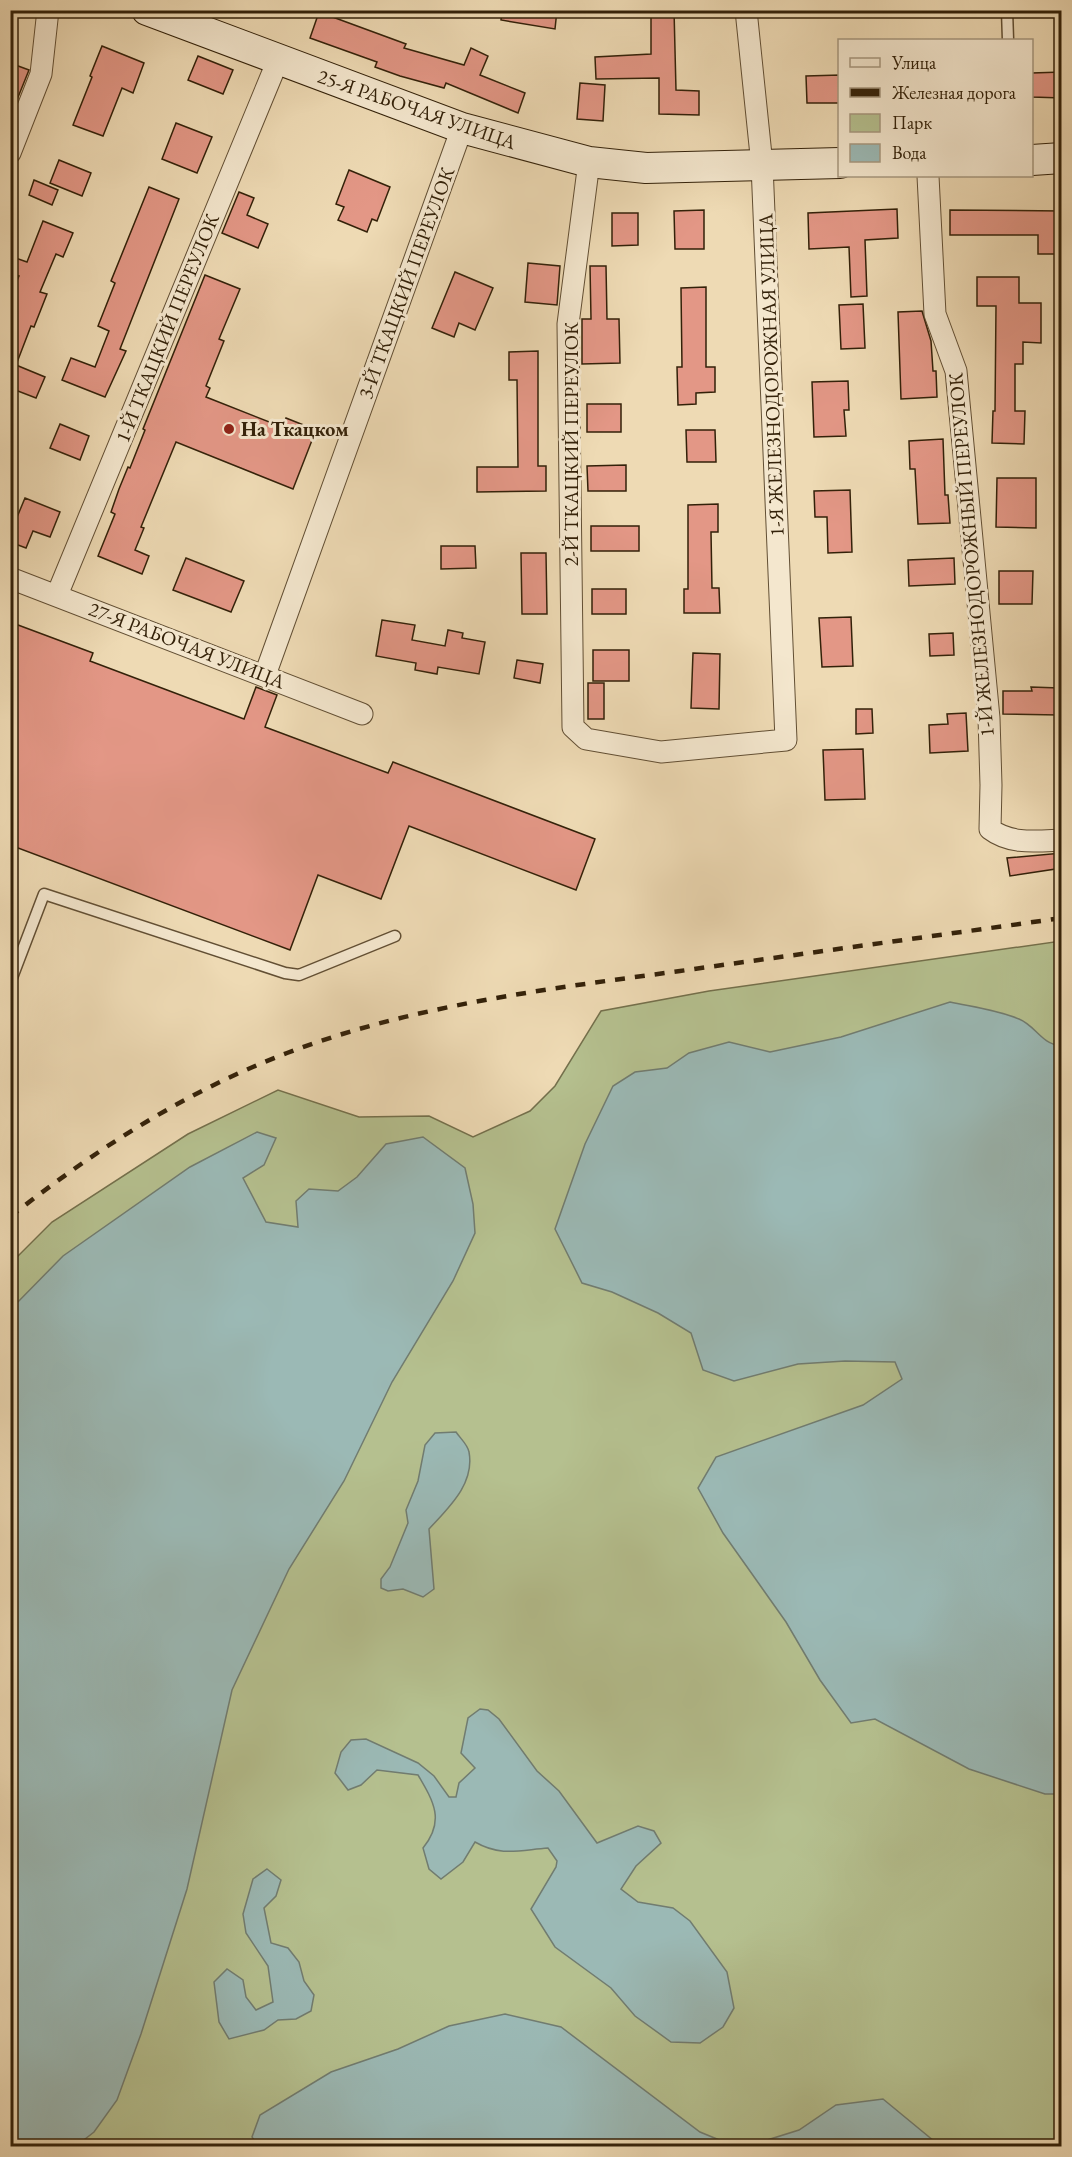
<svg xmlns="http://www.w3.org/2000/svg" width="1072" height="2157" font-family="'EB Garamond',serif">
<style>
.green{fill:#b5c08f;stroke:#74704c;stroke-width:1.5}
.water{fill:#9bb9b5;stroke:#717c70;stroke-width:1.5}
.building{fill:#e39786;stroke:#332109;stroke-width:1.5}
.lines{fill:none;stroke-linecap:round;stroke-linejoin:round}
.lane-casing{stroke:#624f34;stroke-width:13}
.street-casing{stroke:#624f34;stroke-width:23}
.secondary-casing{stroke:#332109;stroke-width:32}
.lane{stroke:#f4e7ce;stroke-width:10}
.street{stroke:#f4e7ce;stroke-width:21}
.secondary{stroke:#f4e7ce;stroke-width:30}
.rail{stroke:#332109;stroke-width:4.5;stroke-dasharray:10 10;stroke-linecap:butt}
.poi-dot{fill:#8f2418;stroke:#f4e7ce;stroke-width:2}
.labels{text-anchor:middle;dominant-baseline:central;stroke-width:6;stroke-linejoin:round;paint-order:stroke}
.street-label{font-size:20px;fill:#332109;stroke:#f4e7ce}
.poi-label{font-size:20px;font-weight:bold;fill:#332109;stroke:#f4e7ce;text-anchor:start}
</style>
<rect width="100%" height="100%" fill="#eedab4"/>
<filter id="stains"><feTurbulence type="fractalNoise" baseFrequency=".00333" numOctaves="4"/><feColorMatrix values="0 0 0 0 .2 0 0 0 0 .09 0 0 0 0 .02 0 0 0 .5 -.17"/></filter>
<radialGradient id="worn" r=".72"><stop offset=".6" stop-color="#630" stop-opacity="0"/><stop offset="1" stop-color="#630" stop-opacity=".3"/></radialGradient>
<polygon class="green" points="1061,941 1061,2146 11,2146 10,1264 52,1222 188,1134 278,1090 359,1117 429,1116 473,1137 530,1111 555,1086 601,1011 709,991"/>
<g class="water">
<path d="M950 1002C973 1007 997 1010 1019 1019 1036 1026 1040 1043 1061 1046V1794H1045L969 1769 875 1719 851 1723 820 1680 786 1622 723 1533 698 1488 716 1457 863 1405 902 1379 895 1362 845 1361 798 1364 734 1381 703 1370 691 1333 658 1313 612 1292 582 1283 555 1229 585 1144 613 1086 635 1072 667 1068 689 1053 729 1042 770 1052 841 1037Z"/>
<polygon points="257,1132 276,1138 264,1165 243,1178 266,1222 298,1227 296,1201 309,1189 338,1191 357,1177 386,1144 423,1137 465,1168 473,1204 475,1233 453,1281 392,1382 344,1481 289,1569 232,1690 187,1889 141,2034 117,2100 94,2132 76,2146 11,2146 11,1309 63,1256 190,1167"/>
<path d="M456 1432C460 1438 468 1445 469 1452 475 1484 448 1508 429 1529L434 1589 423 1597 403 1589 388 1591 381 1588V1579L390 1567 408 1523 406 1510 418 1481 425 1445 435 1433Z"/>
<path d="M480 1709 488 1710 499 1719 537 1771 559 1791 597 1843 638 1826 654 1831 661 1843 636 1866 621 1889 638 1902 673 1908 690 1921 727 1972 734 2008 723 2027 700 2043 671 2042 635 2016 611 1988 555 1947 531 1909 556 1867 557 1861 548 1848C520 1850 501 1857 475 1842L463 1862 441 1879 429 1869 423 1848C445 1821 434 1802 418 1775L377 1770 361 1785 348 1790 335 1773 341 1752 351 1740 366 1739 418 1763 434 1776 449 1797H456L459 1783 475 1768 461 1753 468 1718Z"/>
<polygon points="267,1869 281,1880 276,1896 264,1908 271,1943 288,1948 299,1962 304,1981 314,1995 311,2011 296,2019 278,2020 264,2030 229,2039 219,2022 214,1982 227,1969 243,1980 246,1997 256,2010 273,2002 268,1966 246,1933 243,1914 253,1879"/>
<polygon points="505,2014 561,2027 700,2132 734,2146 258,2146 252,2137 260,2115 331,2072 398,2049 449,2026"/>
<polygon points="883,2099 940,2146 748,2146 799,2130 836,2105"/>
</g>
<g class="building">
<polygon points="502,10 557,10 555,29 501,20"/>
<polygon points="651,10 674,10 676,90 699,91 699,115 659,114 659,78 596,79 595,57 651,54"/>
<polygon points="319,12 406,44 404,48 464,65 471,48 488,56 480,75 525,93 518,113 446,83 444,88 400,76 375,67 377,62 310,38"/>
<polygon points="102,46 144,63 133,93 122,88 103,136 73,125 92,77 90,76"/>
<polygon points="198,56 233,70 223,94 188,80"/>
<polygon points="10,63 29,70 10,117"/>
<polygon points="1062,72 1062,98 1032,97 1032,73"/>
<polygon points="840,75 840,103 807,103 806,76"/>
<polygon points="580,83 605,85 603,121 577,119"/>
<polygon points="176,123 212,137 197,173 162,159"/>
<polygon points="59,160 91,173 82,196 50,183"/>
<polygon points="349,170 390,187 377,221 372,219 367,232 338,220 344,207 336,204"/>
<polygon points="34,180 58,190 52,205 29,195"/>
<polygon points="149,187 179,199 120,349 126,351 105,397 62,380 71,358 95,367 109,331 98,326 115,283 111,281"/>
<polygon points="239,192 254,198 247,215 268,224 258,248 222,233"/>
<polygon points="897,209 898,238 865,240 867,296 851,297 849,247 809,249 808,213"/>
<polygon points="704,210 704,249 675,249 674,211"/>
<polygon points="950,210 1062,211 1062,233 1057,233 1057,254 1038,254 1038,235 950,235"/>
<polygon points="612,213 638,213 638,245 612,246"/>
<polygon points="43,221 73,233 63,257 56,254 40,292 47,294 34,327 31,326 16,365 45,377 36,398 10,388 10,297 19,276 10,273 10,256 27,262"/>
<polygon points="528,263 560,266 557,305 525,302"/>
<polygon points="590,266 606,266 607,319 619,319 620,363 582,364 582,319 591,319"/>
<polygon points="455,272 493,288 475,330 459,323 454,337 432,328"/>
<polygon points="205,275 240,289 219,339 224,341 206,386 210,388 206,397 282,427 286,418 316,430 293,489 176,442 141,527 144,528 135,550 149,556 142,574 98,556 115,514 111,512 119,489 128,467 130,468 145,430 143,429"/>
<polygon points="977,277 1019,277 1019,303 1041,303 1041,343 1023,342 1023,364 1015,364 1015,411 1025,411 1024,444 992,443 993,411 995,411 996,306 977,306"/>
<polygon points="706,287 706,367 715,367 715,392 696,393 696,404 678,405 677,367 682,367 681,288"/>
<polygon points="863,304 865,348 841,349 839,305"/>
<polygon points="922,311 931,341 933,371 936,371 937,397 901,399 898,312"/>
<polygon points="538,351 538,466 546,466 546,491 477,492 477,467 518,467 517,380 509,380 509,352"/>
<polygon points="848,381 849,410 844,410 846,436 814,437 812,382"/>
<rect x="587" y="404" width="34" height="28"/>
<polygon points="60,424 89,436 80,460 50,448"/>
<polygon points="686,430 715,430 716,462 687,462"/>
<polygon points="943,439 945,495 948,495 950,523 918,524 915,469 910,469 909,441"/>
<polygon points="626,465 626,491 588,491 587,466"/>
<polygon points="997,478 1036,478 1036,528 996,527"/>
<polygon points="850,490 852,552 828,553 827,517 815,517 814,491"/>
<polygon points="25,498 60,512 50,537 33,531 26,548 10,542 10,534"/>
<polygon points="718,504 718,532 711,532 712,588 719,588 720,613 684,613 684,589 688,589 688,505"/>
<rect x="591" y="526" width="48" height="25"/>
<polygon points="441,546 475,546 476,568 441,569"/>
<polygon points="521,553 546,553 547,614 522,614"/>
<polygon points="186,558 244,581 231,612 173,590"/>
<polygon points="954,558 955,584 909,586 908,560"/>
<polygon points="999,571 1033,571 1032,604 999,604"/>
<rect x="592" y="589" width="34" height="25"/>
<polygon points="851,617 853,666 822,667 819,618"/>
<polygon points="382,620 415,625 412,640 445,646 448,630 463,633 462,638 485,642 479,674 438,667 437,674 415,670 416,663 376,656"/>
<polygon points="10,622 93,653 90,661 244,719 256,687 277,695 265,727 388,773 393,762 595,839 576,890 409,826 381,899 318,875 290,950 10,845"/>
<polygon points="953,633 954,655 930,656 929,634"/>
<rect x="593" y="650" width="36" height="31"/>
<polygon points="693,653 720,654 719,709 691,708"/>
<polygon points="517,660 543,664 540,683 514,678"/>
<rect x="588" y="683" width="16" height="36"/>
<polygon points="1031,687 1059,688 1059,715 1003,714 1003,691 1032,691"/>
<polygon points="856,709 872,709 873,733 856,734"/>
<polygon points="966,713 968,751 930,753 929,725 948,724 947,714"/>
<polygon points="863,749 865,799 825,800 823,750"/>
<polygon points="1062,853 1062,868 1010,876 1007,858"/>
</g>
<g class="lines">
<g class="lane-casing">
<g id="lane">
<polyline points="1007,10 1008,40"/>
<polyline points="10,983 44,894 285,973 299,975 395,936"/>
</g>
</g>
<g class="street-casing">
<g id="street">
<polyline points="10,153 41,74 48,10"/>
<polyline points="589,162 568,324 573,727 586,739 661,752 786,740 762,165 746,10"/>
<path d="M928 176 935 314 956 371 989 718 991 785 990 829C1011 845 1037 841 1062 840"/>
<polyline points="10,578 362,714"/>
<polyline points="57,595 278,60"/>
<polyline points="265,675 462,128"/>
</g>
</g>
<g class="secondary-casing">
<g id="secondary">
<polyline points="147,10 462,128 589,162 646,168 840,163"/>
<polyline points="1032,160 1062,158"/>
</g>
</g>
<use href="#lane" class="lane"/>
<use href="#street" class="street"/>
<use href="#secondary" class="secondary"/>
<path class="rail" d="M10 1217C96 1149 185 1092 287 1053 413 1005 547 989 680 971 807 953 934 936 1062 918"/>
</g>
<circle class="poi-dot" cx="229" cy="429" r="6"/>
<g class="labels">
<g class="street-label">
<text transform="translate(417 109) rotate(19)">25-Я РАБОЧАЯ УЛИЦА</text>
<text transform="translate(406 283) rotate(-70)">3-Й ТКАЦКИЙ ПЕРЕУЛОК</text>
<text transform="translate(167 328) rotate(-68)">1-Й ТКАЦКИЙ ПЕРЕУЛОК</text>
<text transform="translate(771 375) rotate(-92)">1-Я ЖЕЛЕЗНОДОРОЖНАЯ УЛИЦА</text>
<text transform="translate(571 444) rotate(-90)">2-Й ТКАЦКИЙ ПЕРЕУЛОК</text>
<text transform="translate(971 555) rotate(-95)">1-Й ЖЕЛЕЗНОДОРОЖНЫЙ ПЕРЕУЛОК</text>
<text transform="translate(187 645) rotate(21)">27-Я РАБОЧАЯ УЛИЦА</text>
</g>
<g class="poi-label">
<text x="241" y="429">На Ткацком</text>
</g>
</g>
<rect width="1072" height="2157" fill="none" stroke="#eedab4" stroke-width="36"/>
<rect x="12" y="12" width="1048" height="2133" fill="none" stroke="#332109" stroke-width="3"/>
<rect x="18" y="18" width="1036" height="2121" fill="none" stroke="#332109" stroke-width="1.5"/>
<rect x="838" y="39" width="195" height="138" fill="#f4e7ce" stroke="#a7987f" stroke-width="1.5"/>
<rect x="850" y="58" width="30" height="9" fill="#f4e7ce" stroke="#a7987f" stroke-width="1.5"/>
<text x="892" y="69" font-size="18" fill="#332109">Улица</text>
<rect x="850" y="88" width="30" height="9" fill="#332109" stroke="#a7987f" stroke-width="1.5"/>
<text x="892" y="99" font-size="18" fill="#332109">Железная дорога</text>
<rect x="850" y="114" width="30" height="18" fill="#b5c08f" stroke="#a7987f" stroke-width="1.5"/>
<text x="892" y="129" font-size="18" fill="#332109">Парк</text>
<rect x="850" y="144" width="30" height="18" fill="#9bb9b5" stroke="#a7987f" stroke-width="1.5"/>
<text x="892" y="159" font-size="18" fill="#332109">Вода</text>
<rect width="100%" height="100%" filter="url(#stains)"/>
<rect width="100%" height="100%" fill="url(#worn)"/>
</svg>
